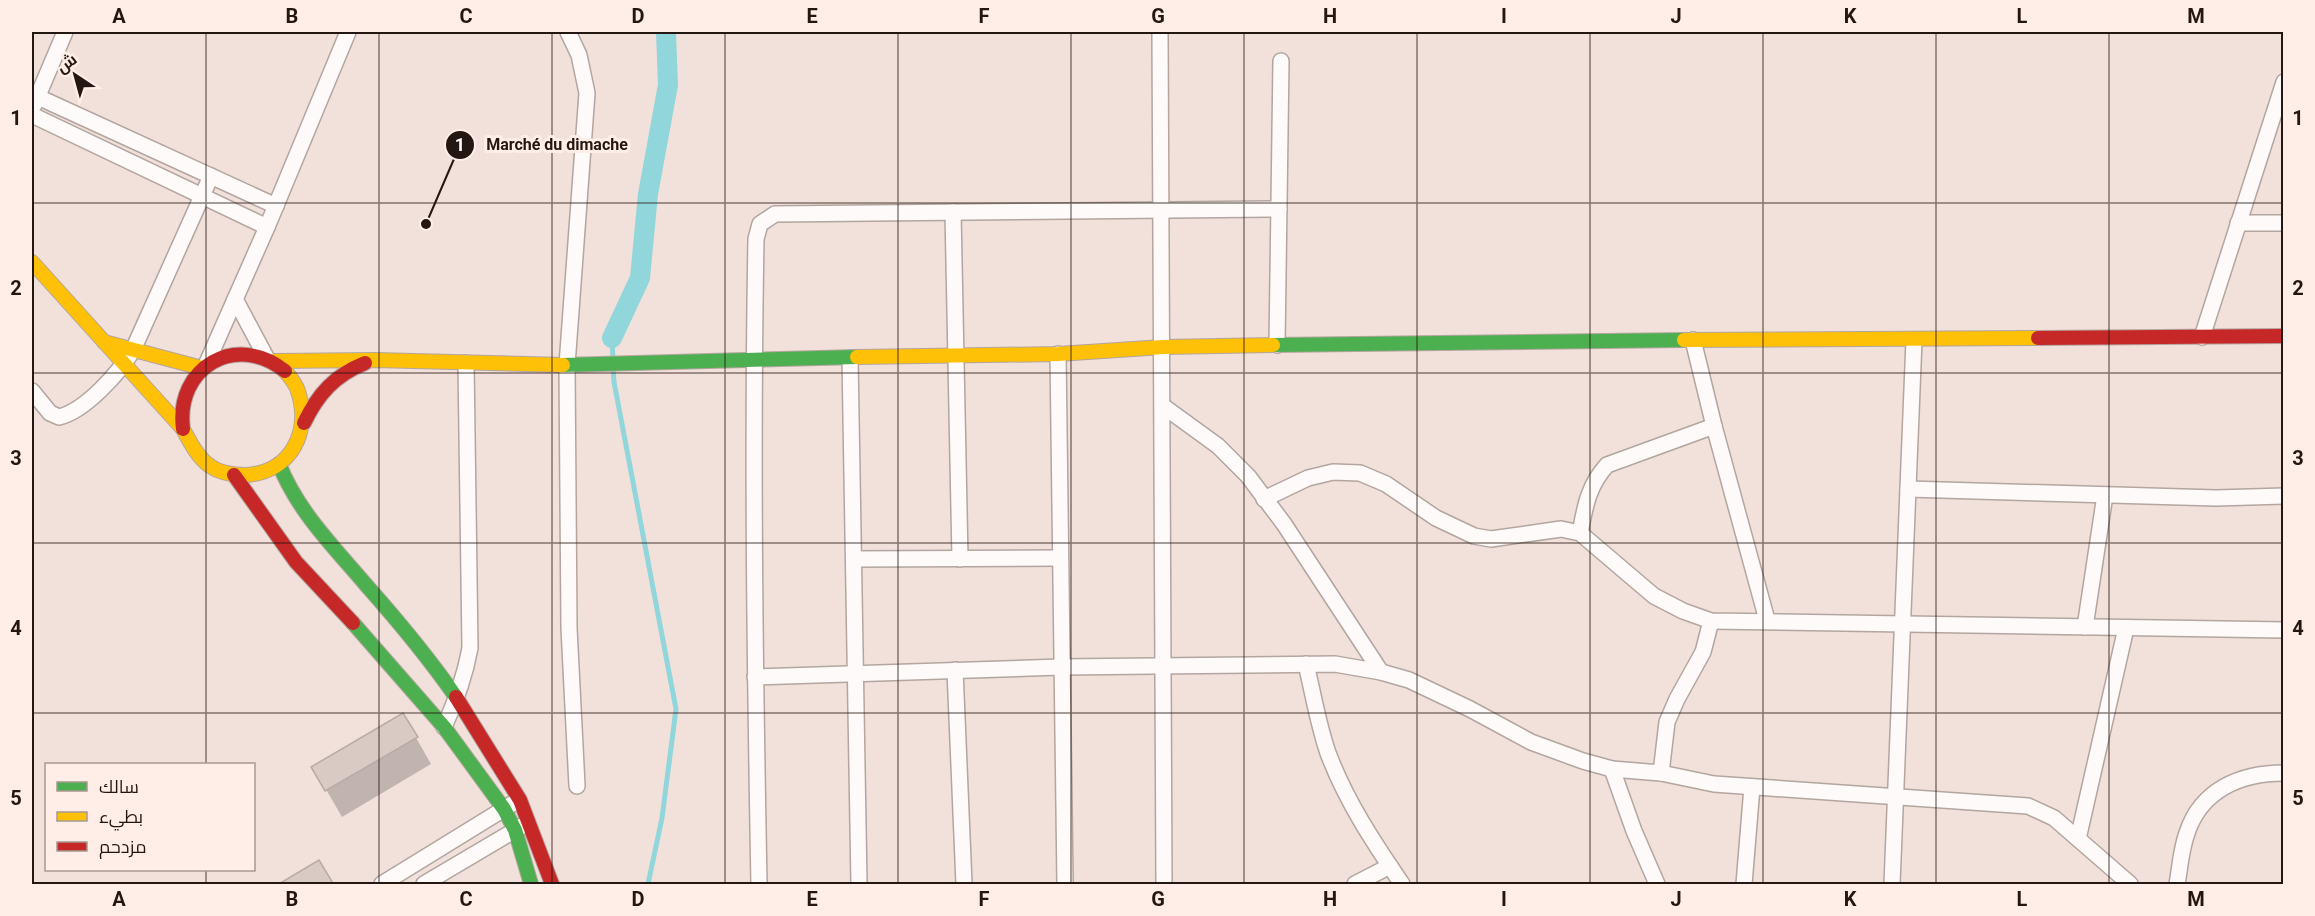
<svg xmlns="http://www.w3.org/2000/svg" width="2315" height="916" font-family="Roboto,Cairo,sans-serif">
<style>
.shadow{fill:#0003}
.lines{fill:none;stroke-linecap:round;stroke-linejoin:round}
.stream{stroke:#91d6db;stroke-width:5}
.canal{stroke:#91d6db;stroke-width:20}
.building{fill:#d9cac4;stroke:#b8aaa4;stroke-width:1.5}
.street-casing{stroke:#b3a59f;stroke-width:18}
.fast-casing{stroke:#b3a59f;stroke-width:16}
.slow-casing{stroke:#b3a59f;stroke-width:16}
.jam-casing{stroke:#b3a59f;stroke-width:16}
.street{stroke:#fdfaf9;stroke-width:15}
.fast{stroke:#4caf50;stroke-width:14}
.slow{stroke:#ffc107;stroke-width:14}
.jam{stroke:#c62828;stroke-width:14}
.grid{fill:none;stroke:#241711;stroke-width:1.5;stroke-opacity:0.55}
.leader{fill:none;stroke:#241711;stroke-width:2}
.callout-dot{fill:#241711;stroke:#feeee7;stroke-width:2}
.mark-label{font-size:18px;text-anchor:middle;font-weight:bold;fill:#fff}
.callout-label{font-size:16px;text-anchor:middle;font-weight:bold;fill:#241711;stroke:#feeee7;stroke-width:6;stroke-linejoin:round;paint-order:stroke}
.neatline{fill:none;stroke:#241711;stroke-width:2}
.grid-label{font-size:20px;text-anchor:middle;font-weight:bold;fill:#241711}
</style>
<rect width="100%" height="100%" fill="#f2e1da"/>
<polygon class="shadow" points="403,715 431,764 342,817 313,767"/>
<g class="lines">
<g class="stream">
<polyline points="612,338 613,360"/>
<polyline points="613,369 614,382 676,709 662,818 648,884"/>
</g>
<polyline class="canal" points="612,338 640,278 648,194 668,85 666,32"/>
</g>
<g class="building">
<polygon points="403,713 418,737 325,791 311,767"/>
<polygon points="319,860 334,885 277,885"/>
</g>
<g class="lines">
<g class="street-casing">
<g id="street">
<polyline points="568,32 579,55 587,93 567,365 569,628 577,786"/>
<polyline points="1160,32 1164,884"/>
<polyline points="38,97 276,206"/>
<polyline points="34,105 65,32"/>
<polyline points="32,115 267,227"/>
<polyline points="953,212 960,559"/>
<polyline points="2238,223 2284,223"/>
<polyline points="235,299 266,357"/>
<polyline points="2202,337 2284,82"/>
<polyline points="1693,340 1714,426 1767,620"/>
<polyline points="1277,345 1281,61"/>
<polyline points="1058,354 1065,884"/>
<polyline points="850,358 859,884"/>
<polyline points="206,365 267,227 348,32"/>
<path d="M32 391 50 413 59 417C85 411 119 373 133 350L211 176"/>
<polyline points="1163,406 1218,446 1248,476 1284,524 1381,672"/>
<polyline points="1908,489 2216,498 2284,496"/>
<polyline points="1264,499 1308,478 1333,472 1360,473 1386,484 1436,518 1474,536 1491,539 1561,529 1580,533 1654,596 1683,611 1711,621 2284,630"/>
<path d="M1580 533C1585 507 1588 486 1607 465L1714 426"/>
<polyline points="854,559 1060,558"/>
<polyline points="2085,627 2105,495"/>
<path d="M1306 664C1313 693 1318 724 1328 753 1346 801 1374 843 1402 884"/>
<polyline points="955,670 964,884"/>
<polyline points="755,677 1061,667 1335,664 1381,672 1409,680 1470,709 1531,742 1583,761 1612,769 1661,773 1714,784 2028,806 2054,818 2130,884"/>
<path d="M444 727C456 701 465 676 470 648L466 363"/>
<polyline points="1612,769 1634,831 1657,884"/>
<polyline points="1661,773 1667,722 1677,699 1703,652 1711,621"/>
<polyline points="2078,839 2126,628"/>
<polyline points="382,884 512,804"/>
<polyline points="424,884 522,826"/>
<path d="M759 884C755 669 752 454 756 239L760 224 775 214 1279 209"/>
<polyline points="1355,884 1390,866"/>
<polyline points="1744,884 1752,787"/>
<polyline points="1892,884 1914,340"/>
<path d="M2177 884C2180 868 2181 849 2187 833 2201 790 2240 773 2284 773"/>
</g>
</g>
<g class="fast-casing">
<g id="fast">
<polyline points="1273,345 1684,340"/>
<polyline points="563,365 857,357"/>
<path d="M279 464C298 512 334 547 367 586 399 622 428 657 456 697"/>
<polyline points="353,623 444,727 504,809 515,830 531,884"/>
</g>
</g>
<g class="slow-casing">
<g id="slow">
<path d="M32 262 183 429C190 442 198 458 210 466 220 473 234 475 246 475 292 472 311 431 298 391 296 384 290 377 285 371"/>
<polyline points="1684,340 2038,338"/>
<polyline points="104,342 202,368"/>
<polyline points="857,357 1058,354 1163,347 1273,345"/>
<polyline points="274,361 375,360 563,365"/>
</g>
</g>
<g class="jam-casing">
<g id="jam">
<polyline points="2038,338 2284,336"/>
<path d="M304 423C318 394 335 375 365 363"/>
<path d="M183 429C175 367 236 332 285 371"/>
<polyline points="234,475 296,562 353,623"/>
<polyline points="456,697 520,800 552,884"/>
</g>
</g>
<use href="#street" class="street"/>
<use href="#fast" class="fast"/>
<use href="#slow" class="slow"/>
<use href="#jam" class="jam"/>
</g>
<path class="grid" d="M206 32V764M379 32V884M552 32V884M725 32V884M898 32V884M1071 32V884M1244 32V884M1417 32V884M1590 32V884M1763 32V884M1936 32V884M2109 32V884M32 203H2284M32 373H2284M32 543H2284M32 713H2284M206 870V884"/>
<path class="leader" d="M426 224L460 145"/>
<g class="callout-dot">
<circle cx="426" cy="224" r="6"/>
<circle cx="460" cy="145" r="15"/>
</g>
<g class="mark-label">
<text x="460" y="151">1</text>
</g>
<g class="callout-label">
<text x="557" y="150">Marché du dimache</text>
</g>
<rect width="2315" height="916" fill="none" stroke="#feeee7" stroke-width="66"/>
<rect x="45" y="763" width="210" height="108" fill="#feeee7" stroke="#a79891" stroke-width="1.5"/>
<rect x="57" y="782" width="30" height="9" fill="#4caf50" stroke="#a79891" stroke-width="1.5"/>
<text x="99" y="793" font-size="18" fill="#241711">سالك</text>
<rect x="57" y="812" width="30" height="9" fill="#ffc107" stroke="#a79891" stroke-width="1.5"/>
<text x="99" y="823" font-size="18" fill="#241711">بطيء</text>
<rect x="57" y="842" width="30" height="9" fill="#c62828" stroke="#a79891" stroke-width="1.5"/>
<text x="99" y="853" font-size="18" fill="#241711">مزدحم</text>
<g transform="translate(75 75) rotate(324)" stroke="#feeee7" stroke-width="4.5" paint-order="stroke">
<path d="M0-4.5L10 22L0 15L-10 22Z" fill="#241711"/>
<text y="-9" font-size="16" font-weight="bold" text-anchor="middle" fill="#241711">ش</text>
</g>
<rect x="33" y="33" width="2249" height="850" class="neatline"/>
<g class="grid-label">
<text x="119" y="23">A</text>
<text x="292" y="23">B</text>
<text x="466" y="23">C</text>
<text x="638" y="23">D</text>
<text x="812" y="23">E</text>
<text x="984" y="23">F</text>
<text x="1158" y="23">G</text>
<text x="1330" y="23">H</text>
<text x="1504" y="23">I</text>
<text x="1676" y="23">J</text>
<text x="1850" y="23">K</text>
<text x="2022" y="23">L</text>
<text x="2196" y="23">M</text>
<text x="16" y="125">1</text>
<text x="2298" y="125">1</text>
<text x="16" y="295">2</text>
<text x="2298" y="295">2</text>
<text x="16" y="465">3</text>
<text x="2298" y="465">3</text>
<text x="16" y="635">4</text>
<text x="2298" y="635">4</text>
<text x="16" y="805">5</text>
<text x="2298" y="805">5</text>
<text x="119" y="906">A</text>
<text x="292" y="906">B</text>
<text x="466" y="906">C</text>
<text x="638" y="906">D</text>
<text x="812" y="906">E</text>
<text x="984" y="906">F</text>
<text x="1158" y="906">G</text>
<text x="1330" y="906">H</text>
<text x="1504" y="906">I</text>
<text x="1676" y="906">J</text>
<text x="1850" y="906">K</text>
<text x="2022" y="906">L</text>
<text x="2196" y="906">M</text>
</g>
</svg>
